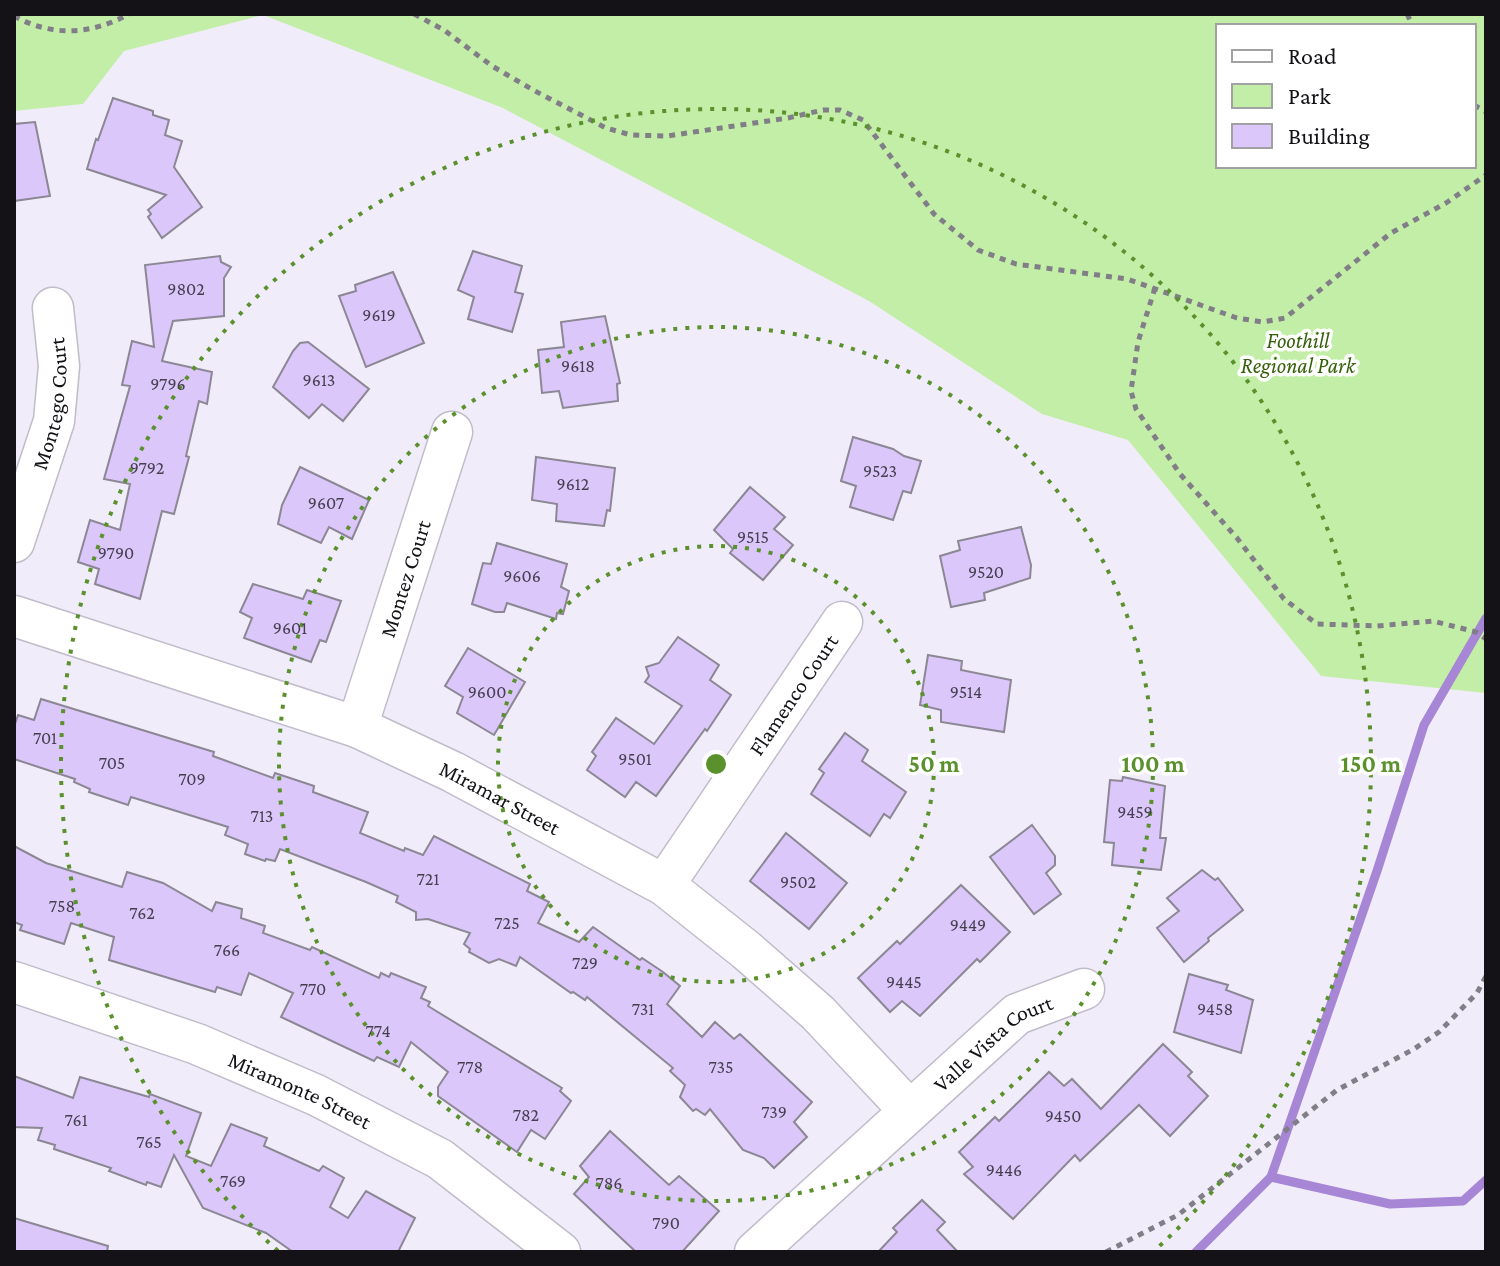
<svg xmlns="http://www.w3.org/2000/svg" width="1500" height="1266" font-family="'Crimson Pro',serif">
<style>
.green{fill:#c3eea7;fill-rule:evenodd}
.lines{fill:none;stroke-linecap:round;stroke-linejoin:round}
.stream{stroke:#a786d6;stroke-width:9}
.building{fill:#dbc7fa;stroke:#8c8794;stroke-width:2}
.minor-casing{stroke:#c1bcc9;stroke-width:43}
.path{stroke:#817e87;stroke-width:5;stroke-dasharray:6 6;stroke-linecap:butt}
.minor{stroke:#fff;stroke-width:40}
.ring{fill:none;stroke:#5a912d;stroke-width:4;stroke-dasharray:4 8}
.labels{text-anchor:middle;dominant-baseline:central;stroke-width:7;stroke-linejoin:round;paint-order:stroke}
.number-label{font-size:18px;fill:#463f50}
.park-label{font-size:22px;font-style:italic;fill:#355f08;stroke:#fff}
.street-label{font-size:22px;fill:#141217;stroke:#fff}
.centre{fill:#5a912d;stroke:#fff;stroke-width:4}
.ring-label{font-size:24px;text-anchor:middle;font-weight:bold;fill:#5a912d;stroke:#fff;stroke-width:7;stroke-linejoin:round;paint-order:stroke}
</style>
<rect width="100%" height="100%" fill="#f1ecfa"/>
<path class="green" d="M14 14H1486V693L1321 676 1128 440 1042 414 869 301 503 108 263 15 124 51 83 104 14 111ZM1218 26H1474V166H1218Z"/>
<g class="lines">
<g class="stream">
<polyline points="1271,1177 1390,1204 1463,1201 1486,1180"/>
<polyline points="1196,1252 1271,1177 1377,871 1424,725 1486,618"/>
</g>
</g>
<g class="building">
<polygon points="113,98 153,111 153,115 169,120 165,135 182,141 174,167 202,207 162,238 148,217 151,214 148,210 166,195 87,169 96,139 98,140"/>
<polygon points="35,122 50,196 14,201 14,124"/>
<polygon points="473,251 522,266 515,292 523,294 512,332 468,319 474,297 458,290"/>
<polygon points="220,256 221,262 231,267 224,278 224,316 173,321 162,361 212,372 207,404 199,401 186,456 189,457 174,514 162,511 140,599 95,584 99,569 78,562 90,520 120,530 130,484 104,479 130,386 122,385 132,341 154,347 145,265"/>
<polygon points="393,272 424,343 366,367 339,296 356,291 355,285"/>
<polygon points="605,316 620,383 617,384 618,401 563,408 559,391 542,393 538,350 564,347 561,322"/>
<polygon points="308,342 369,389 343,421 322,404 309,418 273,387 293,351 300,343"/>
<polygon points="853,437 893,449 904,456 921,461 911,493 903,491 893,520 850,507 856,486 841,481"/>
<polygon points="536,457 615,468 610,511 607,510 604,526 556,521 557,504 532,500"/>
<polygon points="300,467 369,500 352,539 329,527 321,543 278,524 282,505"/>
<polygon points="750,487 785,517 774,529 793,545 763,580 730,553 733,549 714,530"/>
<polygon points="1021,527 1031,565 1030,578 984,593 985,600 951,607 940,556 960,550 958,541"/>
<polygon points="497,543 567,564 561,587 569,591 563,614 557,613 556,619 507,603 504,612 495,612 472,604 483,563 491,564"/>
<polygon points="253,584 303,599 307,590 341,601 326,642 320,640 311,662 244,638 252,618 240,612"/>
<polygon points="678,637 719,665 710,680 731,695 707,731 705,729 656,796 636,782 625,797 587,770 596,756 592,752 616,718 654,744 682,706 645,682 649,676 646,667 659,663"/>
<polygon points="468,648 525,682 494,735 457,713 463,697 445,686"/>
<polygon points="928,655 962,661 961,670 1011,680 1004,732 941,722 941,710 920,705"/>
<polygon points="41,699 214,752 213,756 273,778 275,773 314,786 313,792 368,812 360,833 404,851 405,848 423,855 434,836 530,884 527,891 549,902 538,923 579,942 593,927 640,960 642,958 663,972 680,986 667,1004 702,1037 715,1022 734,1039 740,1034 812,1102 794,1122 807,1137 774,1168 764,1158 743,1150 710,1109 705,1115 696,1109 693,1111 680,1097 685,1085 670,1071 673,1068 587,997 585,1000 573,992 571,993 520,957 516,966 499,959 489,963 469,952 470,949 464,944 470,933 428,919 416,920 416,912 396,902 398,896 366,882 280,849 275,861 266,859 265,861 245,854 248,844 225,835 228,827 131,797 128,805 89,792 90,789 74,782 75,779 14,759 14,727 18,715 34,720"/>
<polygon points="845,733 868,750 862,761 906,792 890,818 884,814 870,836 811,794 824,773 819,769"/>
<polygon points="1123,777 1165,786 1160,838 1166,838 1161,870 1112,865 1114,843 1104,842 1110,780 1122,781"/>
<polygon points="1032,825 1055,856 1055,865 1046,873 1061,894 1034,914 990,857"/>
<polygon points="786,833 847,883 809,929 750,881"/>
<polygon points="14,846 46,863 122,887 127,872 163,883 212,911 216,902 242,909 241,918 265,926 263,933 310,950 312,947 379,978 381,973 389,977 391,973 426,987 421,998 430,1002 428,1006 562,1088 560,1091 571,1101 545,1139 531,1130 517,1152 438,1096 438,1087 448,1072 411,1042 399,1067 377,1057 374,1061 281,1017 293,993 249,973 241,995 217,987 215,992 109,960 114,937 71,923 64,944 20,930 22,925 14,922"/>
<polygon points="1202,870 1215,880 1218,878 1243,910 1208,938 1209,941 1184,962 1157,928 1179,911 1167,898"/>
<polygon points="961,885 1010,932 980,962 977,959 920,1016 902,1001 890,1012 858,978 897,941 900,944"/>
<polygon points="1189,974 1228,985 1226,990 1253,1000 1241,1053 1174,1032"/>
<polygon points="1163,1044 1192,1072 1188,1076 1208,1096 1170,1136 1139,1105 1080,1161 1075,1155 1013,1219 964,1174 973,1167 959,1152 995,1117 999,1121 1049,1072 1064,1086 1072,1079 1101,1109"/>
<polygon points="14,1076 73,1098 80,1077 149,1097 150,1094 201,1113 186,1156 211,1166 231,1124 267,1138 264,1146 319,1171 323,1166 344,1178 330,1207 348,1218 366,1191 415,1218 398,1252 293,1252 266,1233 203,1208 174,1155 161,1187 147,1182 146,1185 109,1171 111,1168 54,1149 55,1145 38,1140 42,1128 14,1127"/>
<polygon points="610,1131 669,1185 679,1176 719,1211 682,1252 636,1252 574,1194 589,1177 580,1166"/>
<polygon points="922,1200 945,1222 937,1230 958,1252 878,1252 897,1232 893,1228"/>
<polygon points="14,1218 108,1246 107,1252 14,1252"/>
</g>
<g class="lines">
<g class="minor-casing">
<g id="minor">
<path id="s1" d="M14 542 54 421 59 366 53 308"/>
<path id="s2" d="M14 616 357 727 453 772 664 885 746 950 818 1013 909 1110"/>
<path id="s3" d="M357 727 452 432"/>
<path id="s4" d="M664 885 842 622"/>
<path id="s5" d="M14 982 197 1044 316 1095 440 1159 560 1252"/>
<path id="s6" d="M755 1252 1017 1014 1084 989"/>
</g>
</g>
<g class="path">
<polyline points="414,14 444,30 492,66 535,91 606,128 631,135 667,136 788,118 823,110 840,110 863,120 934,214 978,250 1016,264 1127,279 1237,318 1263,322 1285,318 1391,233 1446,203 1486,175"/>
<polyline points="1407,14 1413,26"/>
<path d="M14 16C52 37 91 35 129 14"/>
<polyline points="1474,105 1486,112"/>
<polyline points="1155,288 1138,342 1131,391 1136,409 1180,474 1237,538 1284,599 1317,624 1377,626 1433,621 1476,632 1486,639"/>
<polyline points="1106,1252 1178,1215 1337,1090 1414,1049 1439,1032 1477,993 1486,976"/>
<polyline points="1485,1252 1486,1252"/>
</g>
<use href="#minor" class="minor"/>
</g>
<g class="ring">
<circle cx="716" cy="764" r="218"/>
<circle cx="716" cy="764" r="437"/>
<path d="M278 1251A655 655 0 1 1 1154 1251"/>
</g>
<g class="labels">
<g class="number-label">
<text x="186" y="289">9802</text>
<text x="379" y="315">9619</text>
<text x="578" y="366">9618</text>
<text x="319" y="380">9613</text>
<text x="168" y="384">9796</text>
<text x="147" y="468">9792</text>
<text x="880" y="471">9523</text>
<text x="573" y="484">9612</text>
<text x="326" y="503">9607</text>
<text x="753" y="537">9515</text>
<text x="116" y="553">9790</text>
<text x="986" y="572">9520</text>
<text x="522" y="576">9606</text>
<text x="290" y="628">9601</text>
<text x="487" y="692">9600</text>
<text x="966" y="692">9514</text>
<text x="45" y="738">701</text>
<text x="635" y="759">9501</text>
<text x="112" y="763">705</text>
<text x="192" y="779">709</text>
<text x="1135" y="812">9459</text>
<text x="262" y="816">713</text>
<text x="428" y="879">721</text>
<text x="798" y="882">9502</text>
<text x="62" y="906">758</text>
<text x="142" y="913">762</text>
<text x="507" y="923">725</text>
<text x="968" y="925">9449</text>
<text x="227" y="950">766</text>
<text x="585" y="963">729</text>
<text x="904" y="982">9445</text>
<text x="313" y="989">770</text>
<text x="643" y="1009">731</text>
<text x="1215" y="1009">9458</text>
<text x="378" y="1031">774</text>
<text x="470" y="1067">778</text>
<text x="721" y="1067">735</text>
<text x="774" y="1112">739</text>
<text x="526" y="1115">782</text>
<text x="1063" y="1116">9450</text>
<text x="76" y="1120">761</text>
<text x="149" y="1142">765</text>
<text x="1004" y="1170">9446</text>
<text x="233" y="1181">769</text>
<text x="609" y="1183">786</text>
<text x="666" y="1223">790</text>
</g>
<g class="park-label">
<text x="1298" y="340">Foothill<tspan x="1298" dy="25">Regional Park</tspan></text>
</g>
<g class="street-label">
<text stroke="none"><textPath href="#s1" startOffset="144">Montego Court</textPath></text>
<text stroke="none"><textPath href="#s3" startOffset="156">Montez Court</textPath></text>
<text stroke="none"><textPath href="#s4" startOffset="230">Flamenco Court</textPath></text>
<text stroke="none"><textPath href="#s2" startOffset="520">Miramar Street</textPath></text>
<text stroke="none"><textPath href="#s6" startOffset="318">Valle Vista Court</textPath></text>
<text stroke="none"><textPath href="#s5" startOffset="306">Miramonte Street</textPath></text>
</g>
</g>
<circle cx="716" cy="764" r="12" class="centre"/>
<g class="ring-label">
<text x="934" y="772">50 m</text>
<text x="1153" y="772">100 m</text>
<text x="1371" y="772">150 m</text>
</g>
<rect width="1500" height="1266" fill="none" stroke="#141217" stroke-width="32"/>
<rect x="1216" y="24" width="260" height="144" fill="#ffffff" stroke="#a1a0a2" stroke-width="2"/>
<rect x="1232" y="50" width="40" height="12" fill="#ffffff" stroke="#a1a0a2" stroke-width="2"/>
<text x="1288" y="64" font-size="24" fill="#141217">Road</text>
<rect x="1232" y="84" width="40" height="24" fill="#c3eea7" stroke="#a1a0a2" stroke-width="2"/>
<text x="1288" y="104" font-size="24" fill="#141217">Park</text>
<rect x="1232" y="124" width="40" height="24" fill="#dbc7fa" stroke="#a1a0a2" stroke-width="2"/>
<text x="1288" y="144" font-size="24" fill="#141217">Building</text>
</svg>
